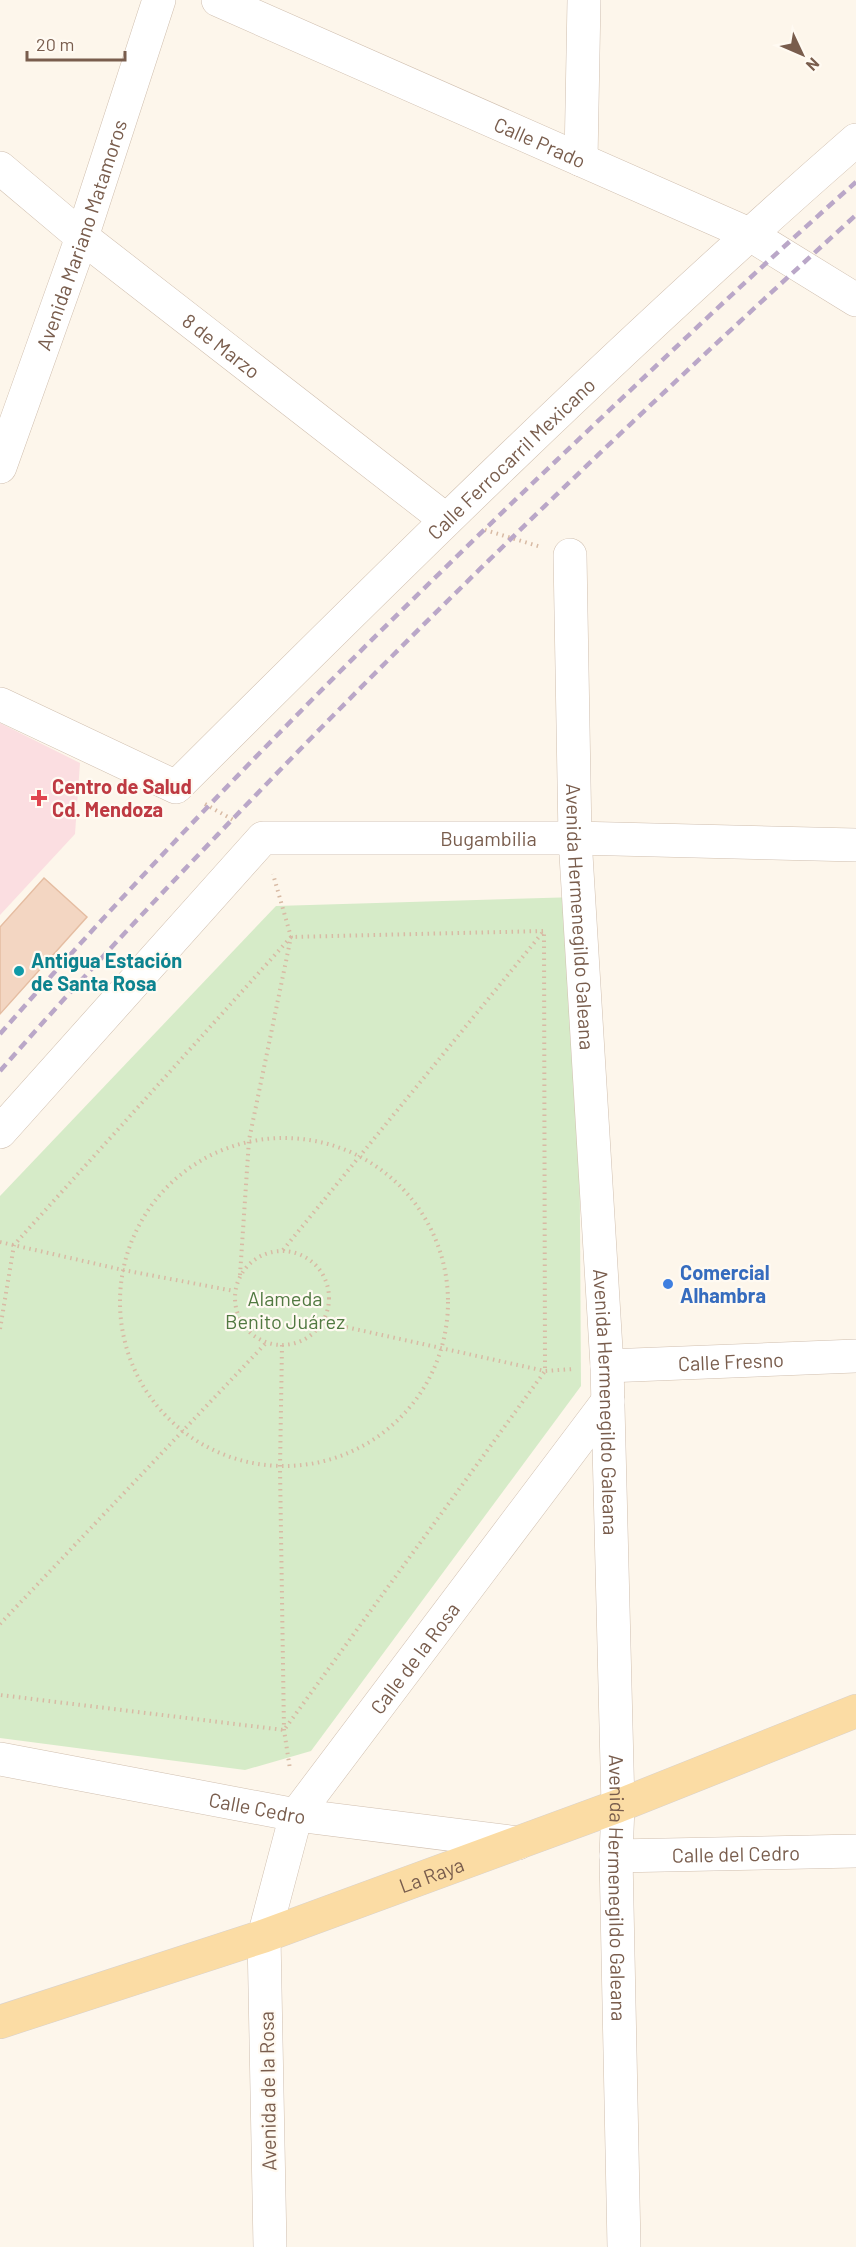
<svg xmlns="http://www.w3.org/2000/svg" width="856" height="2247" font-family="Barlow,sans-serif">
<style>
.medical{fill:#fbdee1}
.green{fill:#d6ebc8}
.building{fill:#f3d6c2;stroke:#e5bda2;stroke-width:1.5}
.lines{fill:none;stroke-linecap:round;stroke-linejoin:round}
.minor-casing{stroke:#d0bfaf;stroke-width:34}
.major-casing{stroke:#d9d2cd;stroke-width:34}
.path{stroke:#d8baa4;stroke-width:4;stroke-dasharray:1.5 4.5;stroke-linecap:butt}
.minor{stroke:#fff;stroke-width:33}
.major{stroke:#fbdca4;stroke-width:33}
.rail{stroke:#baa7c8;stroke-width:4.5;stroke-dasharray:9 6;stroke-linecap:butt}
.health-dot{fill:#e0444e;stroke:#fffaf2;stroke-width:2}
.culture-dot{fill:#0f9aa8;stroke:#fffaf2;stroke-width:2}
.shop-dot{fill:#3f7fe0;stroke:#fffaf2;stroke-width:2}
.labels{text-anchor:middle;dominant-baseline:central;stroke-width:4.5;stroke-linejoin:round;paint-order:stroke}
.street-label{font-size:20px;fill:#795d4d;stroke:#fffaf2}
.health-label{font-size:20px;font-weight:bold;fill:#be3a42;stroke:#fffaf2;text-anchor:start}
.culture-label{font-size:20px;font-weight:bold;fill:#0d838f;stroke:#fffaf2;text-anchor:start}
.shop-label{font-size:20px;font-weight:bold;fill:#366cbe;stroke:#fffaf2;text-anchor:start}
.park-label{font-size:20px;fill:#517941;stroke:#fffaf2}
</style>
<rect width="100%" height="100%" fill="#fdf6eb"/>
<polygon class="medical" points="0,723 80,763 75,834 0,915"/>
<polygon class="green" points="578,897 581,1386 311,1751 245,1770 0,1738 0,1196 276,906"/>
<polygon class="building" points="44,878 87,917 0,1014 0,927"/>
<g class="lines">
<g class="minor-casing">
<g id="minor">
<path id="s1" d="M218 0 749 234 856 300"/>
<polyline points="581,160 584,0"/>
<path id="s2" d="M0 168 82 237 445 519"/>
<path id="s3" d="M0 467 82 237 159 0"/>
<path id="s4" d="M570 555 575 838 607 1366 618 1806 616 1856 624 2247"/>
<path id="s5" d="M0 704 176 787C398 566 620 346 856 140"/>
<path id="s6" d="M0 1132 263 838H575L856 845"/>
<path id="s7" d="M607 1366 856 1356"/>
<path id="s8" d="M0 1759 296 1815 518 1843"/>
<path id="s9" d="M616 1856 856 1851"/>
<path id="s10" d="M270 2247 264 1936 296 1815 608 1401"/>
</g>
</g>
<g class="major-casing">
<g id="major">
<path id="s11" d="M0 2022 264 1936 618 1806 856 1711"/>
</g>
</g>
<g class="path">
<polyline points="485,530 541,547"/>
<polyline points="205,804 235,821"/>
<circle cx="284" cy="1302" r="164"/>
<polyline points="0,1242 123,1270 234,1291"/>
<polyline points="283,1250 543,932"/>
<circle cx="282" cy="1298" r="47"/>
<polyline points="240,1275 249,1140 291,937 273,874"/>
<polyline points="323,1322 545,1371 574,1369"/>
<polyline points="0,1329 14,1245 291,937 544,931 545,1371 284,1730 0,1695"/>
<polyline points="282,1345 280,1468 284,1730 290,1769"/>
<polyline points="0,1624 266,1343"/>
</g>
<use href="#minor" class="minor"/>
<use href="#major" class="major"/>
<g class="rail">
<path d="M0 1034C175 833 365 643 558 459 656 366 754 272 856 182"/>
<path d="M0 1071C91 967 186 867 282 768 467 577 659 394 856 215"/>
</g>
</g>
<path class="health-dot" d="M36 789h6v6h6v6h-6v6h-6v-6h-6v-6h6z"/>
<circle class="culture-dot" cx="19" cy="971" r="6"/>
<circle class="shop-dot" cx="668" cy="1284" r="6"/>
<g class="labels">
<g class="street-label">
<text stroke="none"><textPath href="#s1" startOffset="352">Calle Prado</textPath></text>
<text stroke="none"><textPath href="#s3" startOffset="246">Avenida Mariano Matamoros</textPath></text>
<text stroke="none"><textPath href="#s2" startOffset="284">8 de Marzo</textPath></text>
<text stroke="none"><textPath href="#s5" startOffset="664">Calle Ferrocarril Mexicano</textPath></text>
<text stroke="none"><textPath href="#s6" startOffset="620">Bugambilia</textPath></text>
<text stroke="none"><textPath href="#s4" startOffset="362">Avenida Hermenegildo Galeana</textPath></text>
<text stroke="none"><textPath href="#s7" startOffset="124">Calle Fresno</textPath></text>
<text stroke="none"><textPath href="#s4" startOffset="848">Avenida Hermenegildo Galeana</textPath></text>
<text stroke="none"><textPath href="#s10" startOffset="633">Calle de la Rosa</textPath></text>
<text stroke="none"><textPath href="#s8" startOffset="262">Calle Cedro</textPath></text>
<text stroke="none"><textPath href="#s9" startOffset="120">Calle del Cedro</textPath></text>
<text stroke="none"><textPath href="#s11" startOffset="456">La Raya</textPath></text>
<text stroke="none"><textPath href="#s4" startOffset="1334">Avenida Hermenegildo Galeana</textPath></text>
<text transform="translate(267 2091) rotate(-91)">Avenida de la Rosa</text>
</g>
<g class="health-label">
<text x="52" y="786">Centro de Salud<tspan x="52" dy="23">Cd. Mendoza</tspan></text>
</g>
<g class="culture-label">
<text x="31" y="960">Antigua Estación<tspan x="31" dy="23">de Santa Rosa</tspan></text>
</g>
<g class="shop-label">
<text x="680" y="1272">Comercial<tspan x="680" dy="23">Alhambra</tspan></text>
</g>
<g class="park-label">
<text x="285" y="1298">Alameda<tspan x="285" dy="23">Benito Juárez</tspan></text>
</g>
</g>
<g transform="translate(802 54) rotate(134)" stroke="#fffaf2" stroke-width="4.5" paint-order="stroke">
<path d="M0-4.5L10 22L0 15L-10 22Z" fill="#795d4d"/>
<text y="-9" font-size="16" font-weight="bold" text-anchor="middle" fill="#795d4d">N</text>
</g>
<path d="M27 51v9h98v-9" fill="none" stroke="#795d4d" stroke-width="3"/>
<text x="36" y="51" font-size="18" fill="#795d4d" stroke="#fffaf2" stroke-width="4.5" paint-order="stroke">20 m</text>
</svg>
